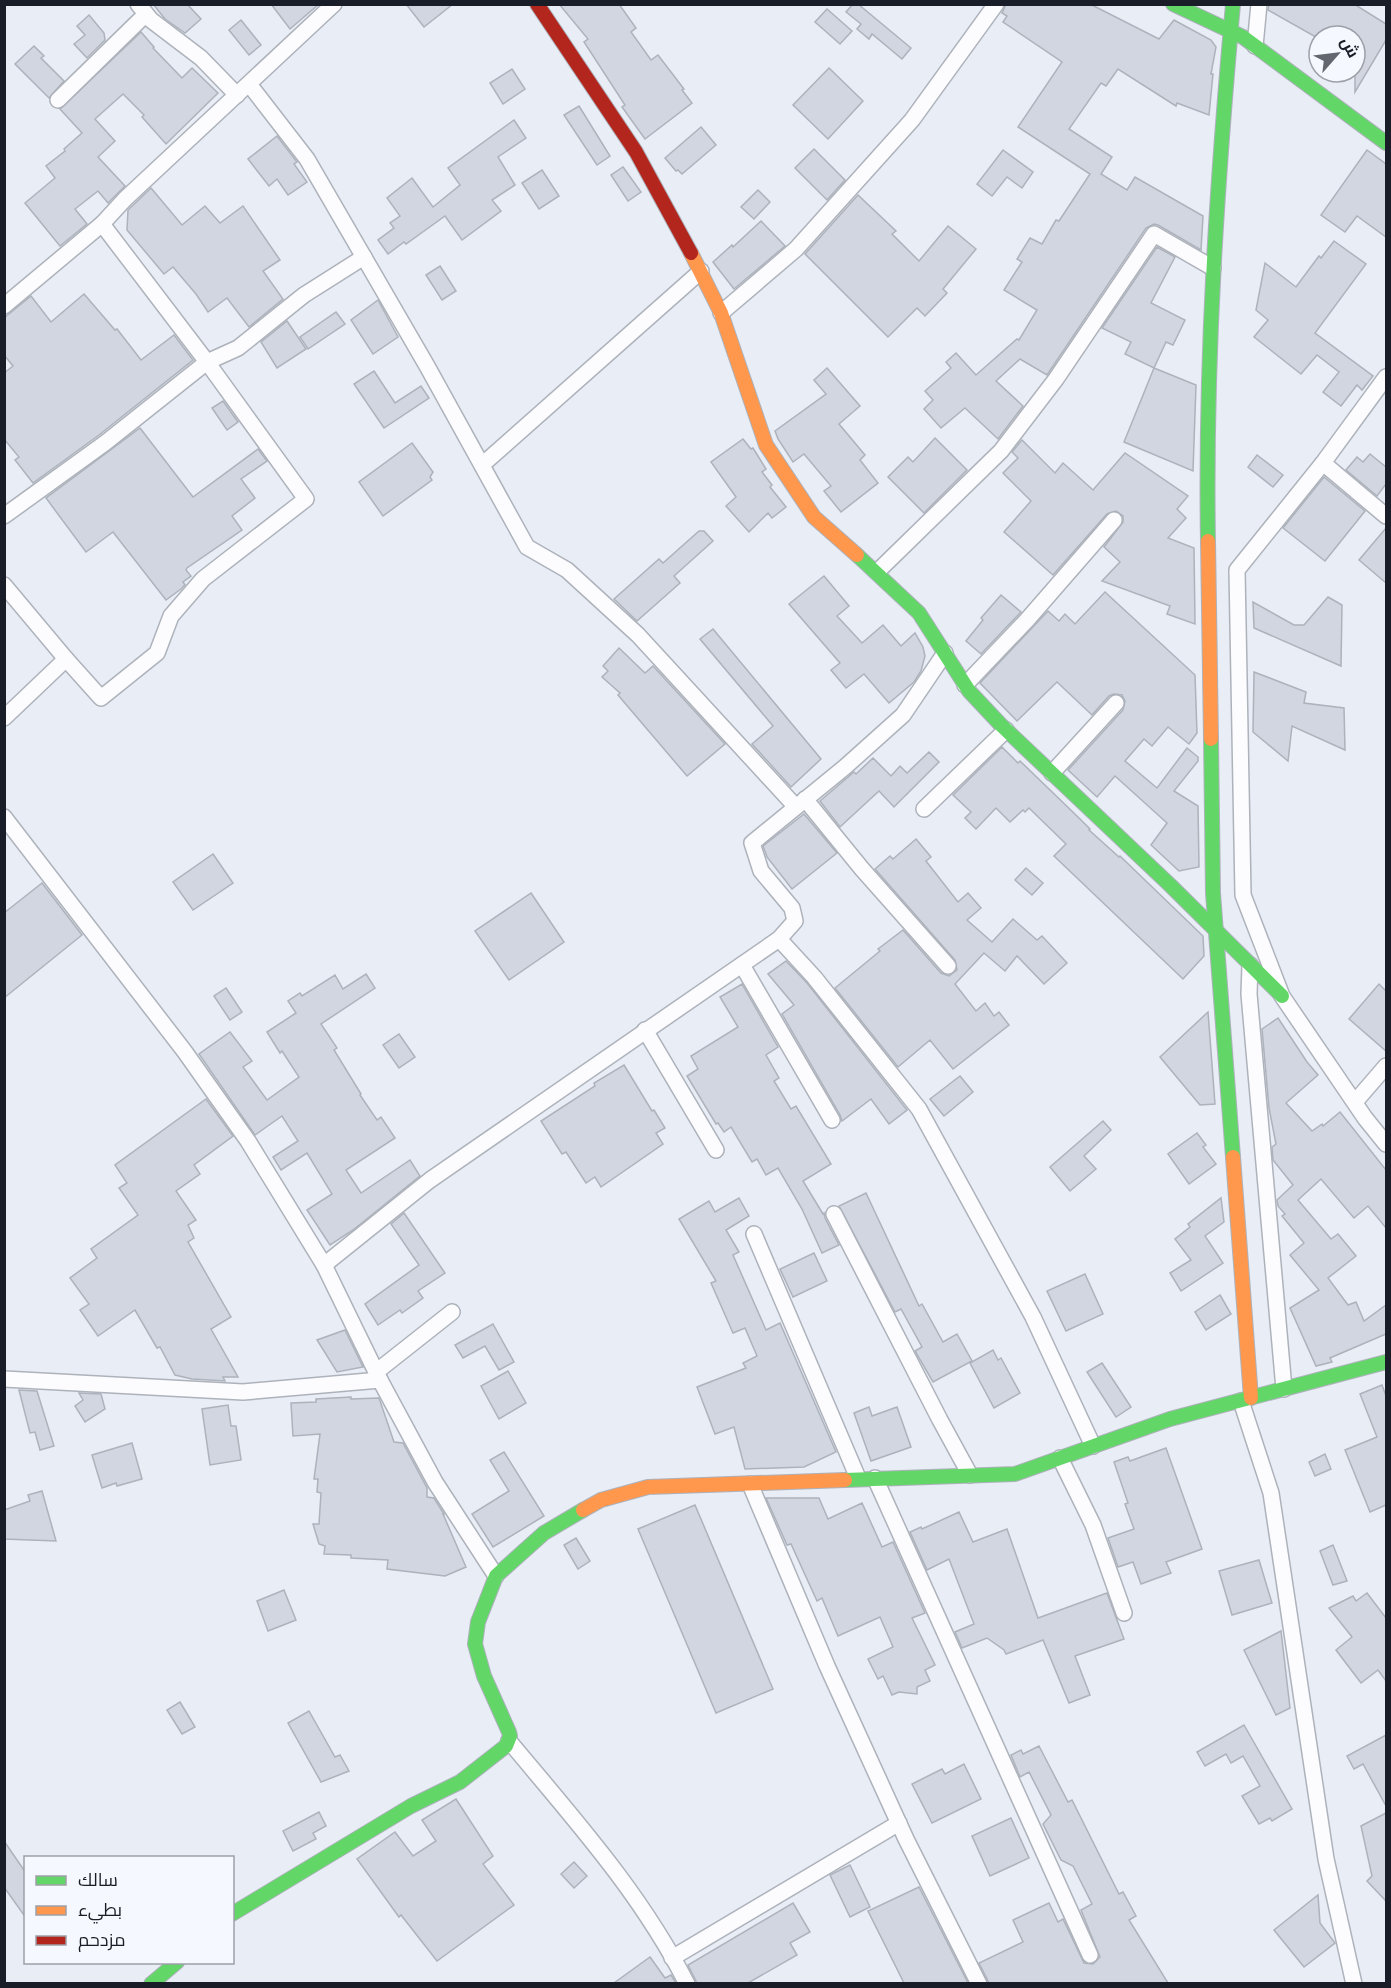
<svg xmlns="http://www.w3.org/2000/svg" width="1391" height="1988" font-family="'Exo 2',Cairo,sans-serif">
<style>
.building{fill:#d1d6e0;stroke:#adb2bb;stroke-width:1.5}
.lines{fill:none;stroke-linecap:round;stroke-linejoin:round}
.street-casing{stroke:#adb2bb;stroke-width:18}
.fast-casing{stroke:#adb2bb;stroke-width:16}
.slow-casing{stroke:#adb2bb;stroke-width:16}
.jam-casing{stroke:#adb2bb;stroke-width:16}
.street{stroke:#fcfcfe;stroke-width:15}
.fast{stroke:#63d668;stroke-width:14}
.slow{stroke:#ff974d;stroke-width:14}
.jam{stroke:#b3261e;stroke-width:14}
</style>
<rect width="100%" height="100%" fill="#e8edf6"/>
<g class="building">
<polygon points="153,4 187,4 201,19 185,33 165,19"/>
<polygon points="271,4 319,4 290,29"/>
<polygon points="406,4 453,4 424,27"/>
<polygon points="559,4 619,4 636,28 631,32 651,60 658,55 684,89 682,90 692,103 645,139 622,107 625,105 584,42 588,39"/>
<polygon points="853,4 858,4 911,48 902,59 872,34 869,39 857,29 861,24 846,12"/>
<polygon points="1006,4 1090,4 1159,39 1174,20 1211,40 1216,47 1211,74 1213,74 1209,115 1177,103 1176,106 1118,69 1106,86 1101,83 1069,129 1112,157 1101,174 1127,190 1135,177 1203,216 1201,250 1158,225 1154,224 1146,228 1047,375 1020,359 996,381 1023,406 998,439 965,408 941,428 924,409 933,400 925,391 951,368 946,362 956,353 976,375 1017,339 1019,340 1037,310 1004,290 1022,262 1017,259 1030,238 1042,244 1056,220 1059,221 1090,174 1018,127 1062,62 1003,22 1007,16 1002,13"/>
<polygon points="1269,4 1354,4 1386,24 1386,40 1355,92 1355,36 1314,36 1268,10"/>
<polygon points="827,9 852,31 840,44 815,22"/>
<polygon points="89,15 104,33 105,40 87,58 74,44 85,35 77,26"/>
<polygon points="241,20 261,45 249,55 229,30"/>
<polygon points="141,32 154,47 153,48 182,78 192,68 218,93 166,144 142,117 144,115 123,94 95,119 115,141 98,157 125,186 108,203 98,191 75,209 87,224 60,246 25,203 55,178 46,166 65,151 64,149 82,133 60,109"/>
<polygon points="34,46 44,56 41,58 64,81 49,98 15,64"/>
<polygon points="829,68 863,101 828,139 793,105"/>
<polygon points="512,69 525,89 503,104 490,83"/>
<polygon points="579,106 610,156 597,165 564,115"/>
<polygon points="514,120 526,138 498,157 515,185 492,200 501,211 462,240 445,216 406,244 404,242 388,254 378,240 394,228 390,223 400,216 387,198 412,178 433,207 460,185 448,168"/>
<polygon points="701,127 716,145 682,174 678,170 676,171 665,158"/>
<polygon points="277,136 297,162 294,164 307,182 288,195 277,179 269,186 248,159"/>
<polygon points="814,149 845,180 827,200 795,168"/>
<polygon points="1003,150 1033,172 1022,188 1007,177 992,196 977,184"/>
<polygon points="1367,150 1386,164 1386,237 1357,216 1345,232 1321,215"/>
<polygon points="623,167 641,192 628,201 611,175"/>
<polygon points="542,170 559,196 539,209 522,183"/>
<polygon points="151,188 182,225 205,206 220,223 243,206 280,260 263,271 283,299 249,327 227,298 208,312 196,294 173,267 164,274 127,230 128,210"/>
<polygon points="758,190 770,202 754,219 741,207"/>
<polygon points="858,195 896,231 892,234 919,261 948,226 976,249 943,289 947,293 925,316 917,308 888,337 805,254"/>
<polygon points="761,221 785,246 734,289 713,262 732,245 733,247"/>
<polygon points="1334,241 1366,264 1315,333 1373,376 1362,390 1357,385 1341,406 1323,392 1339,372 1317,355 1301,374 1254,337 1268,320 1256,310 1265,263 1296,287 1319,256 1321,258"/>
<polygon points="1157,247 1175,257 1151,303 1185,320 1173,345 1166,342 1154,368 1125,354 1131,342 1102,328"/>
<polygon points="440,266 456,291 442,300 426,275"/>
<polygon points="84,294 115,330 117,329 141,360 174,335 193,360 99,435 33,483 15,460 19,457 4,439 4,373 13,366 4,355 4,318 31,296 51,322"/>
<polygon points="378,300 398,337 373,354 351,320"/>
<polygon points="336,312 345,324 308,349 300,337"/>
<polygon points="287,321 306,349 277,368 261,342"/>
<polygon points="827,368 860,406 839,424 865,455 860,460 878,483 841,512 824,491 831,486 804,454 793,462 778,439 775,431 826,394 814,380"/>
<polygon points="1154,368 1196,385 1193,471 1124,442"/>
<polygon points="374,371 395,403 421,386 429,398 384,428 354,384"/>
<polygon points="223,401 238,422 227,430 212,408"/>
<polygon points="140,428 193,497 258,449 267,461 241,479 255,498 232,516 242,530 187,568 186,570 191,576 183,582 185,585 181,589 166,600 113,532 86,552 46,498"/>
<polygon points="935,438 967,470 924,513 888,477 908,457 913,462"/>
<polygon points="743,439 751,449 753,448 766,469 762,472 772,485 770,487 786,507 772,518 768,513 749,532 726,506 736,497 711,462"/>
<polygon points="1022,440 1055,473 1063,463 1093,490 1125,453 1188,496 1177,509 1186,518 1168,538 1194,548 1195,624 1167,614 1170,606 1102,581 1120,562 1104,547 1123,522 1123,516 1116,511 1107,514 1053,575 1004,532 1031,501 1003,473 1018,458 1012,452"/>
<polygon points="412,443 433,472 430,477 432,480 383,516 359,482"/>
<polygon points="1370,454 1386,467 1386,484 1377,496 1346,470 1357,457 1363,462"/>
<polygon points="1257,455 1283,475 1273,487 1248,467"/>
<polygon points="1324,477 1365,511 1325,561 1283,528"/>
<polygon points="1386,528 1386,583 1359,560"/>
<polygon points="699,531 704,531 713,541 674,576 680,583 637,621 614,599 659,559 663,563"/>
<polygon points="824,576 849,606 837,616 862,643 883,625 901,646 915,633 923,647 925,656 921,671 914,682 889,703 864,674 846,688 831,670 840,663 789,604"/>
<polygon points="1105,592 1195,675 1197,733 1189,744 1168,727 1152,746 1144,739 1125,761 1157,788 1187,748 1198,757 1198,761 1174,791 1198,806 1199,867 1179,871 1151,845 1167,823 1115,776 1097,797 1068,770 1123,710 1125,701 1122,695 1114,694 1109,696 1092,715 1057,682 1017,721 980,683 1048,611 1059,621 1065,614 1075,624"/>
<polygon points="1001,595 1021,612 981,654 966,641 983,620 981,618"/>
<polygon points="1328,597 1342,605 1341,666 1254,628 1253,602 1294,625 1304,625"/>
<polygon points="713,629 821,759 791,787 752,744 773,726 700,639"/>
<polygon points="619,648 645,673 653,666 725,744 687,776 618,695 620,693 602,677 608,671 603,666"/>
<polygon points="1254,672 1306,692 1304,703 1344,708 1345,750 1292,726 1288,761 1253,732"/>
<polygon points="1002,747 1018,763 1020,761 1079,818 1090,829 1089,830 1119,857 1120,856 1203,936 1204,956 1183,979 1054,856 1066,844 1029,808 1025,812 1023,810 1010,822 996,808 976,829 965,818 971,812 953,795"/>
<polygon points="929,752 939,762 894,807 879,791 840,827 820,801 854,772 856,774 873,758 891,776 900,766 907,773"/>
<polygon points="804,814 837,853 792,889 767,857 763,846"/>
<polygon points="916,839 931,857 926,861 958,902 968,893 981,908 967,920 992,942 1013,919 1037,940 1042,936 1067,963 1044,984 1017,956 1005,971 984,953 955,984 976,1011 985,1003 994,1016 999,1012 1009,1025 953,1069 930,1040 898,1067 835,988 880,951 878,949 903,930 941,973 949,976 957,970 955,960 875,869 890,856 893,859"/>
<polygon points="213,854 233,883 193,910 173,882"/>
<polygon points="1026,868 1043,883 1032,895 1015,880"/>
<polygon points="42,883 82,935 4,998 4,913"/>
<polygon points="531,893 564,942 509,980 475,931"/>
<polygon points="786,961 807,983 907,1110 889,1124 871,1099 842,1121 840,1115 782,1014 794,1005 768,974"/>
<polygon points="366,974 375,988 321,1024 337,1048 334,1050 361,1094 360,1095 377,1120 381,1117 395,1138 346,1170 361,1193 410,1160 420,1176 353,1230 330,1245 307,1210 332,1194 307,1153 281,1170 273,1157 298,1141 282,1116 255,1135 199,1054 230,1032 252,1061 243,1067 267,1100 299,1077 282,1051 280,1053 267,1032 296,1013 288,1001 300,993 302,996 335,975 343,989"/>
<polygon points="742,984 778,1047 766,1055 779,1078 774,1081 791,1109 796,1106 831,1164 803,1181 823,1214 824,1213 825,1218 839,1245 822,1253 802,1209 778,1168 766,1175 757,1159 752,1162 731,1127 724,1132 718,1123 716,1124 687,1076 698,1069 691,1056 738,1027 720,997"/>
<polygon points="1379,984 1386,991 1386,1051 1349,1019"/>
<polygon points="226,988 242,1012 230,1020 214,996"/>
<polygon points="1208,1012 1215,1104 1200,1105 1160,1057"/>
<polygon points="1278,1018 1307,1062 1318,1075 1286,1103 1312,1131 1322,1124 1323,1126 1340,1112 1386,1170 1386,1228 1368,1206 1354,1218 1321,1179 1298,1200 1331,1239 1338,1234 1356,1256 1328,1278 1348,1305 1356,1302 1364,1321 1386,1305 1386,1334 1330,1358 1332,1362 1316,1366 1290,1308 1319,1290 1290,1255 1304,1243 1282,1216 1285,1214 1278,1206 1277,1200 1293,1185 1273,1160 1272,1147 1276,1144 1269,1108 1262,1029"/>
<polygon points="399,1034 415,1057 399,1068 383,1045"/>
<polygon points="624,1065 652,1111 654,1110 665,1128 656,1133 663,1144 601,1187 595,1177 586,1183 566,1152 562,1154 541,1121 595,1086 594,1083"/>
<polygon points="960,1076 973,1092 944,1116 930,1099"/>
<polygon points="206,1099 233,1136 194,1165 200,1174 176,1191 196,1220 188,1225 194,1238 188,1242 231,1317 211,1329 238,1377 223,1377 225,1381 192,1379 175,1375 160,1347 157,1348 135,1310 98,1336 80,1310 89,1304 70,1278 97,1258 91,1249 138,1215 119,1188 127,1183 115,1165"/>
<polygon points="1103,1121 1111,1130 1084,1156 1096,1169 1070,1191 1050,1167"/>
<polygon points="1197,1133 1206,1145 1203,1147 1216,1164 1189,1184 1168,1154"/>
<polygon points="866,1193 919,1306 922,1304 943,1342 957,1334 972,1361 933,1382 915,1351 922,1347 901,1309 895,1312 839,1206"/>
<polygon points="739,1198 749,1216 726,1230 739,1252 733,1255 766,1330 780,1323 836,1452 804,1467 745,1469 734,1427 715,1434 697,1387 746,1368 743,1363 757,1356 745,1328 733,1333 711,1283 716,1281 679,1219 709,1201 715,1212"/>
<polygon points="1221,1198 1224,1222 1205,1236 1223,1263 1181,1291 1170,1273 1191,1260 1175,1239 1190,1227 1188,1224"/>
<polygon points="404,1213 445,1273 418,1291 423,1298 402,1313 400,1310 378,1325 365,1304 419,1265 391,1224"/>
<polygon points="814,1253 827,1281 793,1297 780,1269"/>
<polygon points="1085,1274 1103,1314 1066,1331 1047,1291"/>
<polygon points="1220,1295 1231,1314 1206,1330 1195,1312"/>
<polygon points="493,1324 514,1362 499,1370 485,1346 463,1358 455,1345"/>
<polygon points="345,1330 363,1367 337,1372 317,1340"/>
<polygon points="993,1350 998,1360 1001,1358 1020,1393 994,1408 970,1363"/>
<polygon points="1102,1363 1131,1407 1116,1417 1087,1372"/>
<polygon points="508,1371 526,1403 499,1419 481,1386"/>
<polygon points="1382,1385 1386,1396 1386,1505 1370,1512 1345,1450 1377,1437 1360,1394"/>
<polygon points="19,1390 37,1391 54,1446 40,1450 35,1432 30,1433"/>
<polygon points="79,1393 101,1394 105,1409 85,1422 75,1406 83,1400"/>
<polygon points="351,1397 351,1399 379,1398 394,1442 403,1443 427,1488 427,1497 434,1498 444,1514 443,1514 466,1567 445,1576 387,1569 388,1560 351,1558 351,1555 324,1554 325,1546 319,1544 313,1524 319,1524 321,1493 317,1492 318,1479 314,1479 320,1434 293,1436 291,1403 316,1402 316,1399"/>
<polygon points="228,1405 231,1426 236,1426 241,1460 210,1465 202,1409"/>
<polygon points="869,1407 872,1416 897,1407 911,1447 871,1461 854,1413"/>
<polygon points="132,1443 142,1479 117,1486 116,1483 102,1488 92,1455"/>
<polygon points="1166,1448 1202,1549 1166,1562 1171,1573 1141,1584 1133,1562 1118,1567 1108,1538 1134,1529 1125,1504 1128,1503 1114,1462 1128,1457 1130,1461"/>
<polygon points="504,1452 544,1516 493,1547 472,1514 509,1491 490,1460"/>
<polygon points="1325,1454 1331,1469 1315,1476 1309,1462"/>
<polygon points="42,1491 56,1541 4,1539 4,1510 30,1501 28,1495"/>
<polygon points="766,1498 819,1498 828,1519 862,1503 882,1547 893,1542 925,1613 912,1618 935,1665 925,1670 930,1681 917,1687 917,1694 899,1692 892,1695 883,1676 878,1679 868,1659 893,1647 880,1617 838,1636 822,1598 817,1601 791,1544 787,1545"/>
<polygon points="695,1505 773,1689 716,1713 638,1529"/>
<polygon points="959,1512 973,1542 1007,1529 1038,1618 1107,1593 1124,1639 1075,1656 1090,1695 1069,1703 1043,1640 1006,1654 1004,1650 987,1638 962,1648 955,1632 974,1624 949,1559 927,1570 910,1532 921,1527 922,1529"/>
<polygon points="576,1538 590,1561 578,1569 564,1545"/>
<polygon points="1333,1545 1347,1581 1333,1585 1320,1551"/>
<polygon points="1259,1560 1272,1603 1232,1615 1219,1571"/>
<polygon points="284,1590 296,1620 268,1631 257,1601"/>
<polygon points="1367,1593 1386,1618 1386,1681 1378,1670 1361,1683 1336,1650 1352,1637 1329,1608 1353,1596 1356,1601"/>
<polygon points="1281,1631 1290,1708 1276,1715 1244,1650"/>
<polygon points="180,1702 195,1727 182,1734 167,1710"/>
<polygon points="309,1711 335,1757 340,1755 349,1771 321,1782 288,1723"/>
<polygon points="1244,1725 1292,1809 1272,1821 1270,1818 1259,1824 1242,1796 1260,1786 1243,1756 1231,1763 1226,1754 1205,1766 1197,1752"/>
<polygon points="1386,1735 1386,1806 1363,1764 1354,1769 1347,1756"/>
<polygon points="1039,1746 1068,1802 1072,1800 1119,1894 1123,1892 1136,1916 1129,1920 1168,1983 989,1983 979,1963 1023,1942 1013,1920 1049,1903 1058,1922 1063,1919 1084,1963 1093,1964 1100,1957 1081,1910 1092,1904 1073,1866 1061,1860 1043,1824 1051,1815 1029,1772 1020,1777 1011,1755 1021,1750 1023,1754"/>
<polygon points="964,1764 981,1799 932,1823 912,1784 942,1769 945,1774"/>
<polygon points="456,1799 493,1856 483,1864 514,1905 437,1961 401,1915 399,1917 357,1859 395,1832 413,1856 436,1841 422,1820"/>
<polygon points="319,1812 326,1826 313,1833 316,1839 293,1851 283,1831"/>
<polygon points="1386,1813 1386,1901 1367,1881 1372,1876 1361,1826"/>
<polygon points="1011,1818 1029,1858 990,1876 972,1836"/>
<polygon points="4,1841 26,1873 26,1918 4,1887"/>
<polygon points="574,1862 587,1876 574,1888 561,1874"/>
<polygon points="850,1865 870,1907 850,1917 830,1875"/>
<polygon points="919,1887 968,1983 904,1983 868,1911"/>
<polygon points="1318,1895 1320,1923 1335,1943 1304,1967 1274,1930"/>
<polygon points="793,1903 810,1932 790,1943 797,1955 748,1983 697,1983 688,1965"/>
<polygon points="650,1957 665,1978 671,1975 676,1983 614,1983"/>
</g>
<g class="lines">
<g class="street-casing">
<g id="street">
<polyline points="138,4 151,20 201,58 237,95"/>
<polyline points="1255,46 1259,4"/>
<polyline points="249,84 307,159 427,366 527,547 567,570 638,635 796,807"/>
<polyline points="58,100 146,14"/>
<polyline points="4,306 102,224 125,199 334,4"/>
<polyline points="721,313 796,249 912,120 996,4"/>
<polyline points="1386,377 1323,463 1237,570 1243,895 1282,996 1365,1118 1386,1144"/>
<polyline points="1323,463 1386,516"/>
<polyline points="482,465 701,271"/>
<polyline points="4,516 105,443 207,362 238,348 304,295 364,257"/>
<polyline points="877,572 1001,451 1056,379 1154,234 1213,268"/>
<polyline points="4,585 66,659 4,718"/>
<polyline points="66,659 101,698 157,653 171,616 203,579 306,499 207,362 102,224"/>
<polyline points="965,685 1027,620 1114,520"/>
<polyline points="1052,773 1116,703"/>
<polyline points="805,799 862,869 948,966"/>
<polyline points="924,809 1006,730"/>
<polyline points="4,817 185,1052 248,1141 324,1265 380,1380 435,1482 496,1576"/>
<polyline points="779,939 814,977 919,1109 1033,1317 1093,1446"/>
<polyline points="742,965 832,1120"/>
<polyline points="1250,965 1249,994 1284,1389"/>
<polyline points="645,1030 716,1150"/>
<polyline points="1355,1102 1386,1066"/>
<polyline points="834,1214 940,1420 970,1475"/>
<polyline points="754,1234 858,1478"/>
<polyline points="324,1265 430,1180 779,939 795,921 792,908 761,871 752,843 845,767 903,715 945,653"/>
<polyline points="376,1372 452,1312"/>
<polyline points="4,1379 243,1392 380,1380"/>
<polyline points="1241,1401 1271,1493 1326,1859 1354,1984"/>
<polyline points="1060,1458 1093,1525 1124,1613"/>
<polyline points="875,1478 1090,1955"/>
<polyline points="750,1484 827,1666 906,1839 979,1984"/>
<path d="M509 1741C573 1818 641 1893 687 1984"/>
<polyline points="672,1958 899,1823"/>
</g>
</g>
<g class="fast-casing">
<g id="fast">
<polyline points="1173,4 1243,37 1386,143"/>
<path d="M1208 541C1205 362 1217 183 1233 4"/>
<polyline points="857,555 919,613 969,691 1000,724 1171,886 1282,996"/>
<polyline points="1211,739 1213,893 1233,1157"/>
<polyline points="845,1480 1015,1474 1170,1419 1386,1362"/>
<polyline points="232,1914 411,1806 460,1782 506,1746 510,1736 509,1732 484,1676 475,1644 478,1622 496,1576 544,1533 583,1510"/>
<polyline points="151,1984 177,1962"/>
</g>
</g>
<g class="slow-casing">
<g id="slow">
<polyline points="691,253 721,313 766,445 814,517 857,555"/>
<polyline points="1208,541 1211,739"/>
<polyline points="1233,1157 1251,1398"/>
<polyline points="583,1510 601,1500 648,1487 845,1480"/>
</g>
</g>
<g class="jam-casing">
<polyline id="jam" points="537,4 636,152 691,253"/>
</g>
<use href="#street" class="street"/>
<use href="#fast" class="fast"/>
<use href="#slow" class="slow"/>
<use href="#jam" class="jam"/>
</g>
<rect width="1391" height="1988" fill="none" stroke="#181d27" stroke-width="12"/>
<rect x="24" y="1856" width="210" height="108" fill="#f5f8fe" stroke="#9da0a8" stroke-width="1.5"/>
<rect x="36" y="1876" width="30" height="9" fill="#63d668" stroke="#9da0a8" stroke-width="1.5"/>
<text x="78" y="1886" font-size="18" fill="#181d27">سالك</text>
<rect x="36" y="1906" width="30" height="9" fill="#ff974d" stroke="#9da0a8" stroke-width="1.5"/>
<text x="78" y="1916" font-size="18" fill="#181d27">بطيء</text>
<rect x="36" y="1936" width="30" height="9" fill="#b3261e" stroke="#9da0a8" stroke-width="1.5"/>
<text x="78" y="1946" font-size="18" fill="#181d27">مزدحم</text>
<g transform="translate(1337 54) rotate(62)"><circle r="28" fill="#f5f8fe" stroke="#9da0a8" stroke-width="1.5"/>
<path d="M0-4.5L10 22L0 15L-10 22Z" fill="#61666f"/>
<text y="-9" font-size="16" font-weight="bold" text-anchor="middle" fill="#181d27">ش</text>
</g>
</svg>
